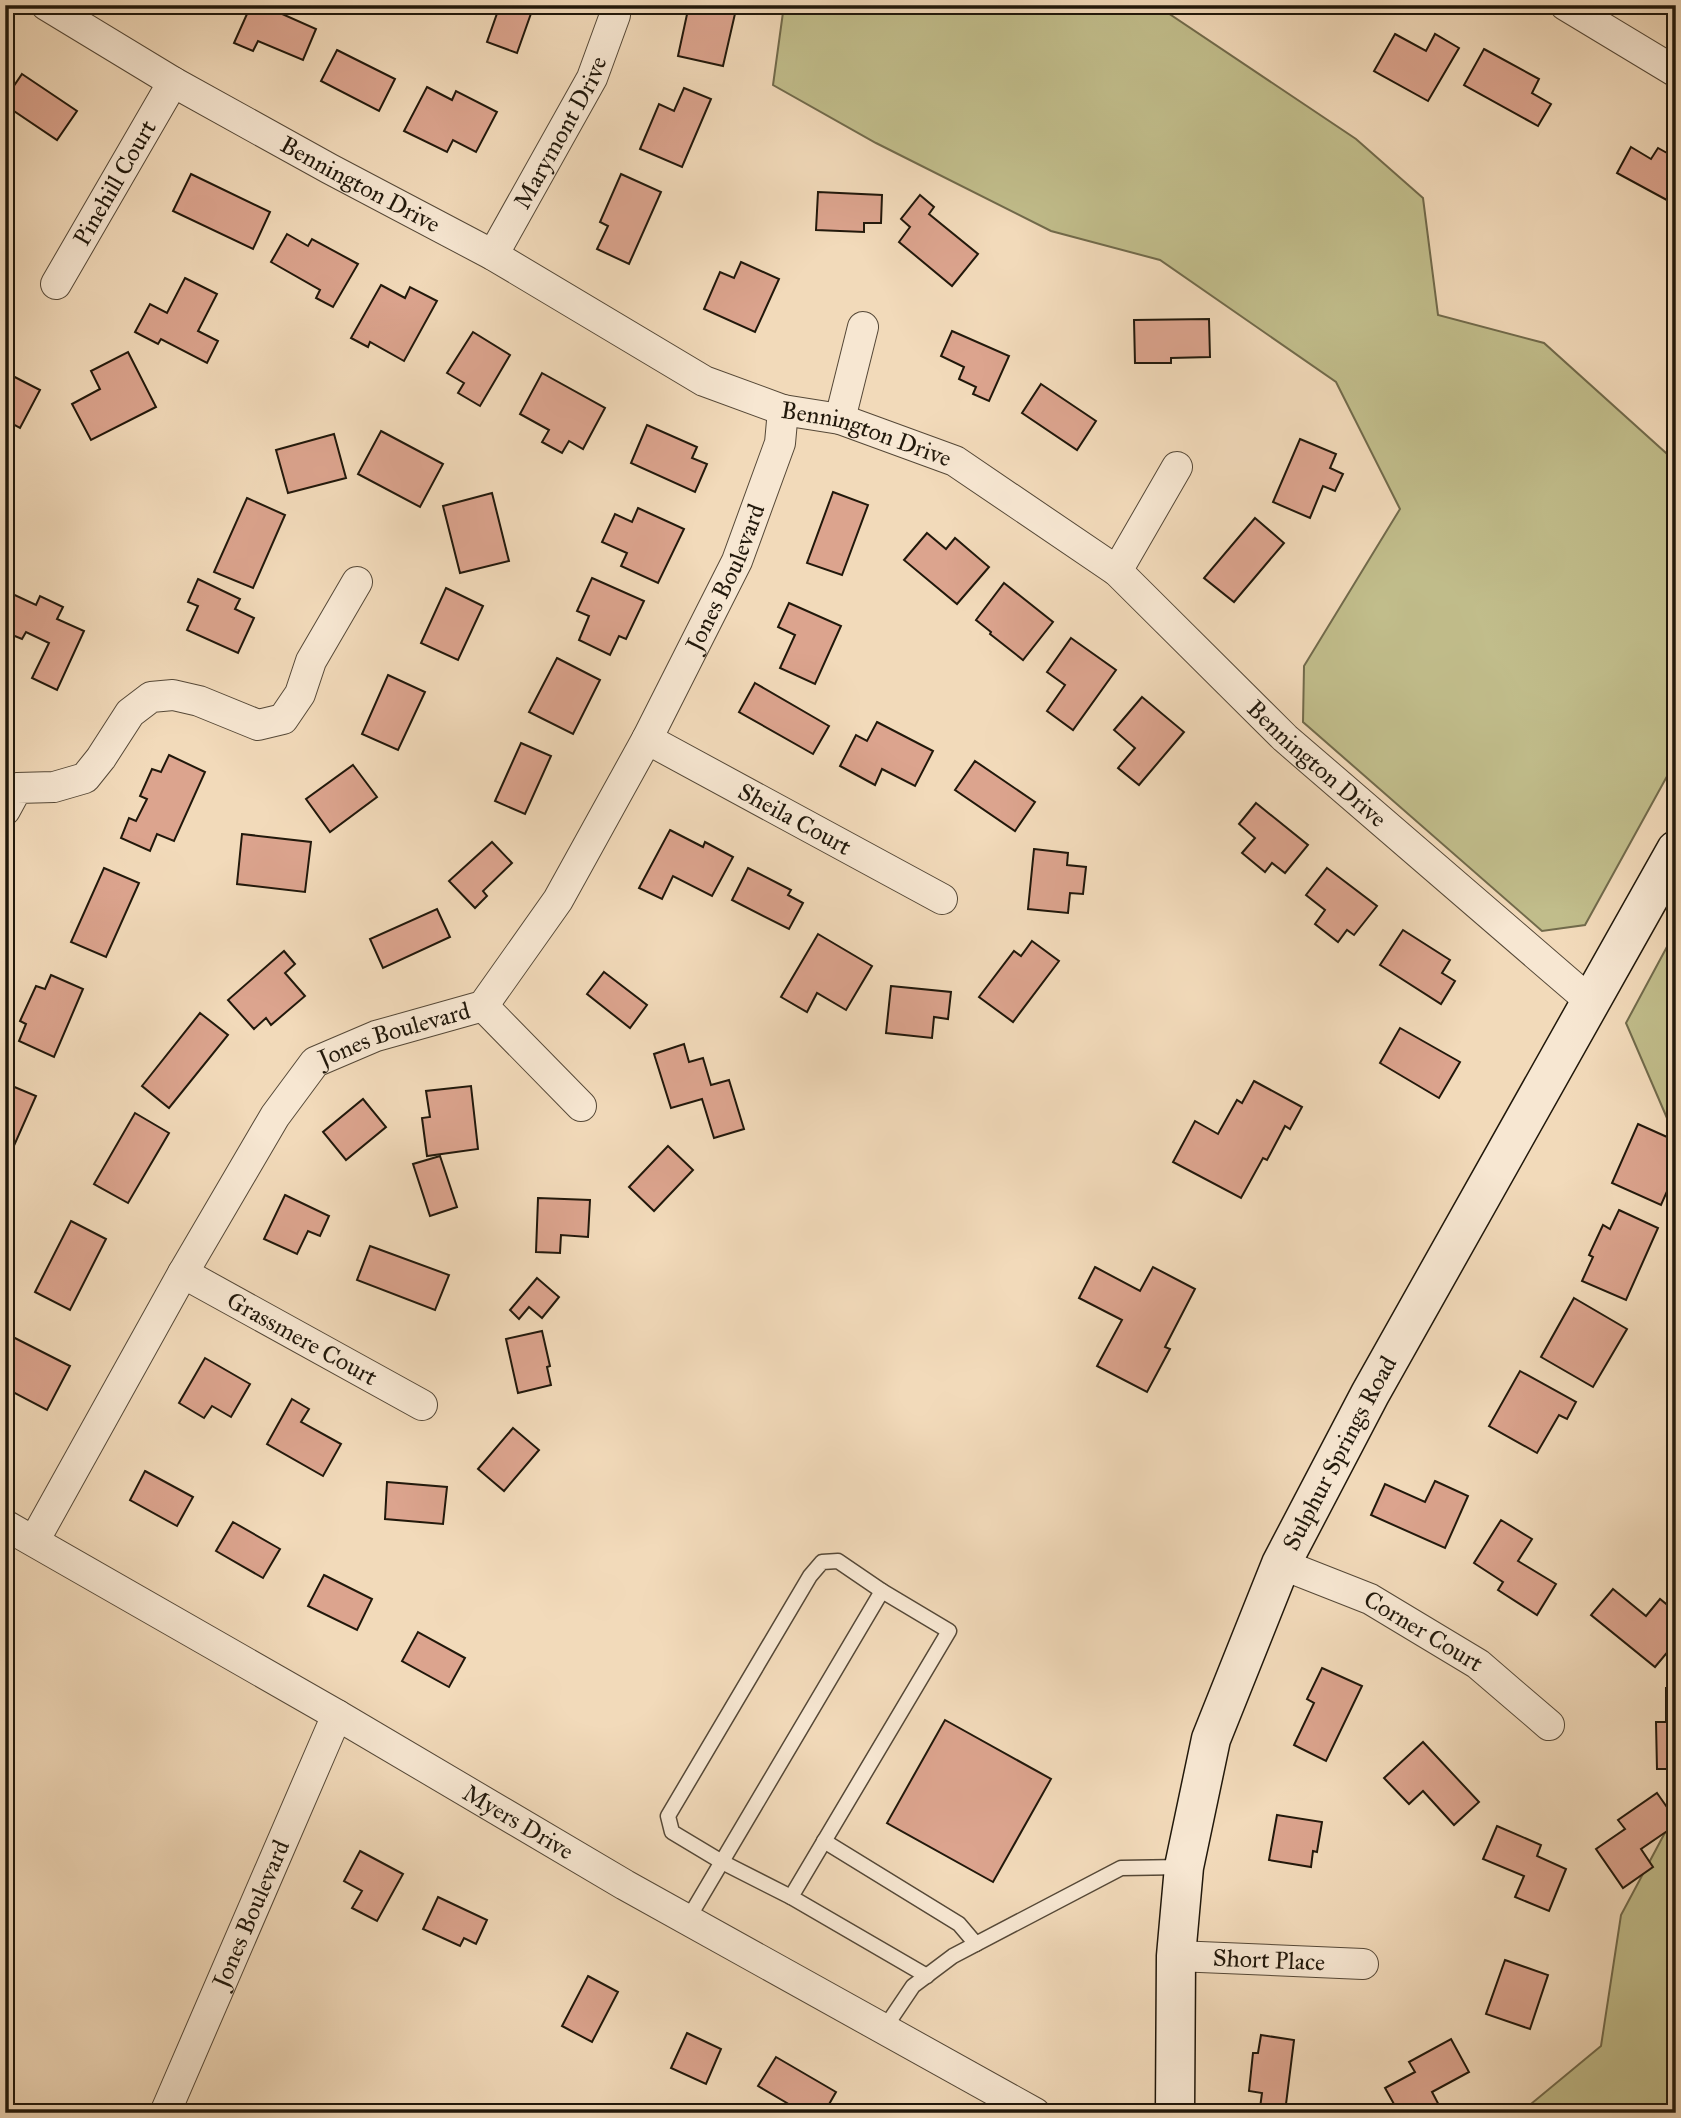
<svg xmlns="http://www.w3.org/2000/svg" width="1681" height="2118" font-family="'IM FELL Great Primer',serif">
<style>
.green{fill:#c1bd8b;stroke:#716a4b;stroke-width:2}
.building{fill:#dca48e;stroke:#21180b;stroke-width:2}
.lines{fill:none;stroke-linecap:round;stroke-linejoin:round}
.lane-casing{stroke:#554837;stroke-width:17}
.street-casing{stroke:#554837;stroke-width:32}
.secondary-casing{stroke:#21180b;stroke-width:41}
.lane{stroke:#f7e7d2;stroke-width:14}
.street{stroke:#f7e7d2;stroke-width:30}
.secondary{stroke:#f7e7d2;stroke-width:38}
.labels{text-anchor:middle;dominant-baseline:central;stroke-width:7;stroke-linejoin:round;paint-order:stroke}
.street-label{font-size:24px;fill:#21180b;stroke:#f7e7d2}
</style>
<rect width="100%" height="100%" fill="#f2daba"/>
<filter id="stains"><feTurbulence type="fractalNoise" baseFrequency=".00286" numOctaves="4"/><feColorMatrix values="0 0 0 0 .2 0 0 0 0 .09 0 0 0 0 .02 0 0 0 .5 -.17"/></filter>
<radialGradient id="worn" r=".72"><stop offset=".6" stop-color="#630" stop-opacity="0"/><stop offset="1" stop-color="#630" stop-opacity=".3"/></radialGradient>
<g class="green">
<polygon points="784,5 1156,5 1356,139 1423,198 1438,315 1544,343 1676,462 1676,760 1585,925 1542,931 1303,722 1304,666 1400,509 1336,382 1160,260 1051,231 876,143 773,85"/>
<polygon points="1676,930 1676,1139 1626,1023"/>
<polygon points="1676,1812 1676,2113 1520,2113 1601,2046 1621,1915"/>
</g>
<g class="building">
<polygon points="206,5 224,5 220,12"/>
<polygon points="251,5 262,5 316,29 303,60 258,41 253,51 234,43"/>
<polygon points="500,5 534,5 517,53 487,42"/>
<polygon points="689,5 737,5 723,66 678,56"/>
<polygon points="1395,34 1426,51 1435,34 1459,48 1428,101 1374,71"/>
<polygon points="1484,49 1539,79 1532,93 1551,104 1538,126 1464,85"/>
<polygon points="337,50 395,79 379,111 321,81"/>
<polygon points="22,74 77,111 57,140 5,105 5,99"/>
<polygon points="427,87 452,100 456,91 497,112 476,152 453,140 447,152 404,131"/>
<polygon points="684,88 711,99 682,167 640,149 659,104 674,111"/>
<polygon points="1631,147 1651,159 1658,148 1676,158 1676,205 1617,173"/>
<polygon points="191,174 270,212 253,249 173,211"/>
<polygon points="621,174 661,192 629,264 597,249 608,226 600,222"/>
<polygon points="818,192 882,195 881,223 864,223 864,232 816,230"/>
<polygon points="920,195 934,207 929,214 978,254 952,286 899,242 910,227 901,219"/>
<polygon points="287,234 308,246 312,239 358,264 333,307 316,298 320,290 271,262"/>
<polygon points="741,262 779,279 755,332 704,309 720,272 734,278"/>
<polygon points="185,278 217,294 198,331 218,341 207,363 161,339 158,344 135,332 150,304 167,313"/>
<polygon points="381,285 405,298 410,287 437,301 404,361 370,342 368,347 351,338"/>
<polygon points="1209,319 1210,357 1171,358 1171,363 1135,363 1134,320"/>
<polygon points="952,331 1009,356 989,401 973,394 976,387 959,379 964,367 941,356"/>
<polygon points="473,332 510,355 480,406 458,393 464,383 447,373"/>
<polygon points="128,352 156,407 91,440 72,404 100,389 91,371"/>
<polygon points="5,372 40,390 20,428 5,420"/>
<polygon points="542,373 605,408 583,449 569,441 562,453 542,442 549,430 520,414"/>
<polygon points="1041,384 1096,421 1077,450 1022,413"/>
<polygon points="647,425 697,447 692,458 707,464 695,492 631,463"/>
<polygon points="381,431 443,464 420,507 358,474"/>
<polygon points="334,434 346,478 288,493 276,450"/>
<polygon points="1300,439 1336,454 1330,468 1343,474 1335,491 1323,486 1310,518 1273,502"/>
<polygon points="833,492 868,505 842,575 807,563"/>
<polygon points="492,493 509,561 460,573 443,506"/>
<polygon points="247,498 285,515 253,588 214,572"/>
<polygon points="638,508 684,529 658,583 621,566 627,553 602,542 615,514 632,522"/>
<polygon points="1255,518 1284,543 1234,602 1204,578"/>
<polygon points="927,533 946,549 955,538 989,567 957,604 904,560"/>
<polygon points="592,578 644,601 626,639 619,636 610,655 579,640 589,616 577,611"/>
<polygon points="198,579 240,599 235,609 254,618 238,653 187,630 198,606 188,602"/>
<polygon points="1004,583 1053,622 1023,660 990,634 991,632 976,620"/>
<polygon points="446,588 483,606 458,660 421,643"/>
<polygon points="6,591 36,605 40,596 63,607 57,619 84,631 57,690 32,678 49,643 26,632 22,639 5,632"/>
<polygon points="789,603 841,626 815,684 780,668 795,635 778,627"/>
<polygon points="1071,638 1116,670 1073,730 1047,711 1065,685 1047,672"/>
<polygon points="557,658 600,680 573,734 529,712"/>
<polygon points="388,675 425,692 398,750 362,734"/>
<polygon points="755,683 829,726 813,754 739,712"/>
<polygon points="1142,697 1184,732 1139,785 1118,768 1135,748 1114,730"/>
<polygon points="877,722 933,751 915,786 882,769 875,785 840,766 856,735 867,741"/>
<polygon points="521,743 551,756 525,814 495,801"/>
<polygon points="169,755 205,772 174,841 157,834 150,851 121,838 129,818 136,821 147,799 140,796 152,769 161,772"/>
<polygon points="975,761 1035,802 1015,831 955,790"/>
<polygon points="353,765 377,797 330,832 306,799"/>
<polygon points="1256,803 1308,845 1285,873 1272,863 1265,872 1242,853 1255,838 1239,824"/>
<polygon points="670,830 703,847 705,842 733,857 712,896 673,876 662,899 639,888"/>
<polygon points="242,834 311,842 305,892 237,884"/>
<polygon points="492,842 512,863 483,891 487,896 475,908 449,881"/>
<polygon points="1034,849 1068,853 1067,865 1086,867 1083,894 1070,893 1068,913 1028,909"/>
<polygon points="104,868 139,883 106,957 71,942"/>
<polygon points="748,868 791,890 788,895 803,903 789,929 732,900"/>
<polygon points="1327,868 1377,906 1354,935 1347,930 1338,942 1315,924 1325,910 1306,895"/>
<polygon points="437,909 450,937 383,968 370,939"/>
<polygon points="1403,930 1450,960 1442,973 1455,981 1441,1004 1380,965"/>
<polygon points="818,934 872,966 846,1010 817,993 807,1012 781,997"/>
<polygon points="1032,941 1059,961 1013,1022 979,997 1014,951 1021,956"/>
<polygon points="284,951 295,964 285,973 305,996 271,1025 266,1018 254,1029 228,1000"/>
<polygon points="604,972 647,1005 630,1028 587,994"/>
<polygon points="51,975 83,989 54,1057 19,1041 26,1024 20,1021 36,986 45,989"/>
<polygon points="891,986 951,992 948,1019 934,1017 932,1038 886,1033"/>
<polygon points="200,1013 228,1035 169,1108 142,1086"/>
<polygon points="1400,1028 1460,1062 1439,1098 1380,1063"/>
<polygon points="684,1044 689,1062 703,1058 711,1085 729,1080 744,1129 714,1138 702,1099 671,1108 654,1054"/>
<polygon points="1254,1081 1302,1107 1290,1129 1285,1126 1267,1160 1263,1158 1241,1198 1173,1162 1195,1121 1218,1134 1237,1100 1242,1103"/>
<polygon points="5,1083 36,1096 9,1157 5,1155"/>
<polygon points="471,1086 478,1149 427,1156 422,1118 430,1117 426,1091"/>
<polygon points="363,1099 386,1127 346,1160 323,1132"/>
<polygon points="135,1113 169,1133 128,1203 94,1184"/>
<polygon points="1638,1124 1676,1141 1676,1171 1661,1205 1612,1183"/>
<polygon points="668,1146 693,1170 654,1211 629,1187"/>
<polygon points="440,1156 457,1207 430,1216 413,1164"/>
<polygon points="285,1195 329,1216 320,1236 308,1231 297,1254 264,1239"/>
<polygon points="538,1198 590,1200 588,1237 561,1235 560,1253 536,1252"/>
<polygon points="1619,1210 1658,1228 1626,1300 1582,1281 1593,1257 1589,1255 1603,1225 1610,1229"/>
<polygon points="71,1221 106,1239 70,1310 35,1292"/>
<polygon points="370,1246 449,1275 435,1310 357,1280"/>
<polygon points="1095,1267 1140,1291 1153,1267 1195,1289 1165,1347 1170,1349 1147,1392 1097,1366 1122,1320 1079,1298"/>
<polygon points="537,1278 559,1297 542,1318 529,1307 519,1319 510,1310"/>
<polygon points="1574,1298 1627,1329 1593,1387 1541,1357"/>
<polygon points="542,1331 550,1366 547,1367 551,1385 518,1393 506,1339"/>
<polygon points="5,1333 70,1366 47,1410 5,1388"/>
<polygon points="205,1358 250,1384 231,1417 212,1406 204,1418 179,1403"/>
<polygon points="1520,1371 1576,1402 1567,1419 1559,1415 1537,1453 1489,1426"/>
<polygon points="292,1399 309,1409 301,1422 341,1444 323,1476 267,1444"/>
<polygon points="513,1428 539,1450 504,1491 478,1469"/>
<polygon points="145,1471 193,1497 177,1526 130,1500"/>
<polygon points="1435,1481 1468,1496 1445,1548 1371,1515 1385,1484 1425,1502"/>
<polygon points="387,1482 447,1487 443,1524 385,1519"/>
<polygon points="1501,1520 1532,1539 1518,1561 1556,1584 1537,1615 1498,1590 1503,1582 1474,1563"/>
<polygon points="233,1522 280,1549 263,1578 216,1551"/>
<polygon points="324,1575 372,1599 357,1630 308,1606"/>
<polygon points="1613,1589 1646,1616 1660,1599 1676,1612 1676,1642 1655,1667 1591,1615"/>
<polygon points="418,1632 465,1658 449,1687 402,1661"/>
<polygon points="1322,1668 1362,1686 1326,1761 1294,1745 1314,1703 1307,1699"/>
<polygon points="1666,1688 1676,1688 1676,1769 1657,1769 1656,1722 1666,1722"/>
<polygon points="945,1720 1051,1779 993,1882 887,1823"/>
<polygon points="1423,1742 1479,1802 1454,1825 1423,1791 1409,1804 1384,1778"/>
<polygon points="1657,1793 1676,1820 1676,1825 1641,1849 1653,1867 1623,1888 1596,1849 1625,1829 1618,1820"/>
<polygon points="1277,1815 1322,1822 1317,1852 1313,1851 1311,1867 1269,1860"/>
<polygon points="1497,1826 1541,1845 1537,1856 1566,1869 1549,1911 1515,1897 1524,1876 1483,1859"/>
<polygon points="360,1851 403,1874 377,1921 352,1908 362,1891 344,1881"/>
<polygon points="438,1897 487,1920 476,1944 464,1938 460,1946 423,1929"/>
<polygon points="1505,1960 1548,1975 1530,2029 1486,2014"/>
<polygon points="588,1976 618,1992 592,2042 562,2026"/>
<polygon points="687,2033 721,2049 706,2084 671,2068"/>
<polygon points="1261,2035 1294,2040 1285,2112 1260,2108 1262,2093 1249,2091 1253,2053 1258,2053"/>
<polygon points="1451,2039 1469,2072 1432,2092 1442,2111 1439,2113 1399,2113 1385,2088 1415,2072 1409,2062"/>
<polygon points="776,2057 836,2092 824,2113 804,2113 758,2086"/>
</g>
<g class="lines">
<g class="lane-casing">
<g id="lane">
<polyline points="824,1841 959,1924 976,1944"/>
<polyline points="791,1897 722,1862 672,1832 668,1816 810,1576 822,1562 838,1561 882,1591"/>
<polyline points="688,1919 882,1591 949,1631 791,1897 927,1976"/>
<polyline points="884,2029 913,1986 953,1956 1121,1868 1183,1867"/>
</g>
</g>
<g class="street-casing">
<g id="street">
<path id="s1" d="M46 5 173 82 330 169 493 255 704 381 783 410 840 419 955 461 1117 571 1285 738 1590 1001"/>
<polyline points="1565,5 1676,72"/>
<path id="s2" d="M493 255 592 78 615 15 616 5"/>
<path id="s3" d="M56 284 173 82"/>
<polyline points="840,419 863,327"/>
<polyline points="1117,571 1177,467"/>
<path id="s4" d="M647 739 942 899"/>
<polyline points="5,810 17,788 54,787 85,778 101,758 130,713 151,697 173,695 199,701 258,725 283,719 300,694 311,661 357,582"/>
<polyline points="483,1006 581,1106"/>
<path id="s5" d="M183 1273 422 1405"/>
<path id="s6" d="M5 1525 337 1715 625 1885 1035 2113"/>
<path id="s7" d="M34 1541 183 1273 275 1116 315 1062 376 1036 483 1006 558 900 647 739 737 561 780 443 783 410"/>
<path id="s8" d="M1281 1564 1370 1599 1478 1664 1549 1725"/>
<path id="s9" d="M1176 1956 1363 1964"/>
<path id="s10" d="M165 2113 337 1715"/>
</g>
</g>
<g class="secondary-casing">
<g id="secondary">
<path id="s11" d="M1175 2113 1176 1956 1184 1867 1211 1739 1281 1564 1370 1394 1676 850"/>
</g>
</g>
<use href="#lane" class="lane"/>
<use href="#street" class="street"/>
<use href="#secondary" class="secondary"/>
</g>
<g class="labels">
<g class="street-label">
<text stroke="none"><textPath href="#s2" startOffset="140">Marymont Drive</textPath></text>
<text stroke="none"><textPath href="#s3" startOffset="117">Pinehill Court</textPath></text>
<text stroke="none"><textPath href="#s1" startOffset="362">Bennington Drive</textPath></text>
<text stroke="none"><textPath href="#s1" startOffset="929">Bennington Drive</textPath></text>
<text stroke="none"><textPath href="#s7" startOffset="1227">Jones Boulevard</textPath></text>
<text stroke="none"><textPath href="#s1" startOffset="1496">Bennington Drive</textPath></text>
<text stroke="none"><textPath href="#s4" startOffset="168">Sheila Court</textPath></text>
<text stroke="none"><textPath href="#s7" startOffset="640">Jones Boulevard</textPath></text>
<text stroke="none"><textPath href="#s5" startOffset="136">Grassmere Court</textPath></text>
<text stroke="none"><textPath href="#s11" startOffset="691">Sulphur Springs Road</textPath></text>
<text stroke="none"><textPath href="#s8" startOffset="158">Corner Court</textPath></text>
<text stroke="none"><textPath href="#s6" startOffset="593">Myers Drive</textPath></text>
<text stroke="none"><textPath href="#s10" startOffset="217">Jones Boulevard</textPath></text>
<text stroke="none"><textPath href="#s9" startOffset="93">Short Place</textPath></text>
</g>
</g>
<rect width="1681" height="2118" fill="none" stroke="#f2daba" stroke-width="28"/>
<rect x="7" y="7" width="1667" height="2104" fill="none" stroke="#21180b" stroke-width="3.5"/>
<rect x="14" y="14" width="1653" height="2090" fill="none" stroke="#21180b" stroke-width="2"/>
<rect width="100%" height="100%" filter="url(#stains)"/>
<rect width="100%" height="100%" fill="url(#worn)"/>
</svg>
